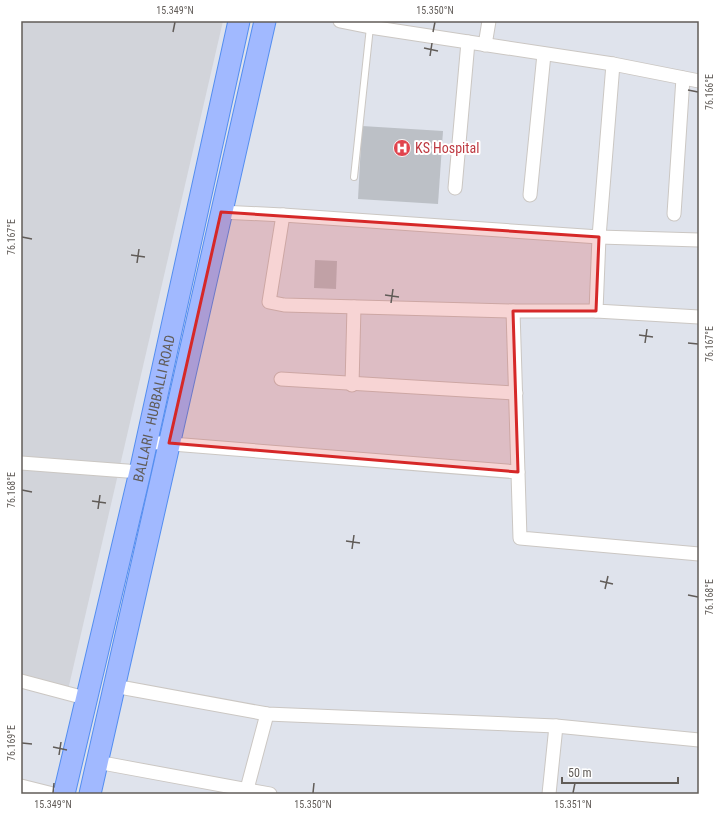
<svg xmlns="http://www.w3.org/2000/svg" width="720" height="815" font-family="'Roboto Condensed',sans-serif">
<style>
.industrial{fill:#d2d4da}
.building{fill:#bcc0c6}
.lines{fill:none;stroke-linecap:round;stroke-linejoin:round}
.lane-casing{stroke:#cbc7c3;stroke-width:8}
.street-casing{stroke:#cbc7c3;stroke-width:15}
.primary-casing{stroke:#548ef0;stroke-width:23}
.lane{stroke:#fff;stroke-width:6}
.street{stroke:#fff;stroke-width:13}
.primary{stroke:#a1b9ff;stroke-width:21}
.marked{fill:#d62828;fill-opacity:0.2;stroke:#d62828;stroke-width:3;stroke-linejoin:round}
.ticks{fill:none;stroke:#615c58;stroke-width:1.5}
.labels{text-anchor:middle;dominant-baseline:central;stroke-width:4;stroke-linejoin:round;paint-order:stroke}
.health-label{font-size:14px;fill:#be3a42;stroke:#fff;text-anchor:start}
.street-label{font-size:14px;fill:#615c58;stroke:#fff}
.neatline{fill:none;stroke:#615c58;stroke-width:1.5}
.ticks-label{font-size:10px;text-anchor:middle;fill:#615c58}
</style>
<rect width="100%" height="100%" fill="#dfe3ec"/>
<polygon class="industrial" points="21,21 223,21 68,690 21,679"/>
<g class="building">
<polygon points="362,126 443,131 438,204 358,199"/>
<polygon points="315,260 337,261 336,289 314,288"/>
</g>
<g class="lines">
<g class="lane-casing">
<polyline id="lane" points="354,177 370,27"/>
</g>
<g class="street-casing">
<g id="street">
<polyline points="340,21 370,27 613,64 699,81"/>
<polyline points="485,45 489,21"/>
<polyline points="613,64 599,237 596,311 699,317"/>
<polyline points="455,188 468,42"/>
<polyline points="530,195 544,54"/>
<polyline points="221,212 283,215 599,237 699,240"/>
<polyline points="674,214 683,78"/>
<polyline points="283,215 269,302 284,305 513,311"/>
<polyline points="596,311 513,311 520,538 699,554"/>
<polyline points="281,379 516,393"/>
<polyline points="352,385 354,307"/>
<polyline points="147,442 518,472"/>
<polyline points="21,463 140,472"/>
<polyline points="21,681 85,698"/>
<polyline points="114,686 267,714 556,726 699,740"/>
<polyline points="97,762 270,794"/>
<polyline points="21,786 53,794"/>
<polyline points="247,789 267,714"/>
<polyline points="549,794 556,726"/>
</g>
</g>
<g class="primary-casing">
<g id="primary">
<path id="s1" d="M64 794 140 472 239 21"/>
<polyline points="90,794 265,21"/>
</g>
</g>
<use href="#lane" class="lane"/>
<use href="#street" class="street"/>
<use href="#primary" class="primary"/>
</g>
<path class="marked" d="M221 212 599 237 596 311H513L518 472 169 443Z"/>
<path class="ticks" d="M173 32 175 22M433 32 435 22M424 48 438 51M430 56 432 43M688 90 698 92M22 237 32 239M131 255 145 257M137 263 139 249M385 295 399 297M391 303 393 289M639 335 653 337M645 343 647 329M688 343 698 344M22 490 32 492M92 501 106 503M98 509 100 495M346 541 360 543M352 549 354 535M600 581 613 584M605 589 608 576M688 595 698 597M22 743 32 744M53 747 67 750M59 755 61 742M53 793 54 783M313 793 314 783M573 793 575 783"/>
<defs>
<g id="hospital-disc" transform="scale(0.9)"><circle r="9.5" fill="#e0444e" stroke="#fff"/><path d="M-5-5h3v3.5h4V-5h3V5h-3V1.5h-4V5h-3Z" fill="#fff"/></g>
</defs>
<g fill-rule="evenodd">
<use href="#hospital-disc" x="402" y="148"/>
</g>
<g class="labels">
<g class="health-label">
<text x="415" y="148">KS Hospital</text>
</g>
<g class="street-label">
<text stroke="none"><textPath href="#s1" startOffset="396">BALLARI - HUBBALLI ROAD</textPath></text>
</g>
</g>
<rect width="720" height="815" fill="none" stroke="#ffffff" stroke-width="44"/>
<path d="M562 777v6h116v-6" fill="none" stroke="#615c58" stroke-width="2"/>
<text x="568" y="777" font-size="12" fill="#615c58" stroke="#ffffff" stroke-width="3" paint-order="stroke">50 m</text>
<rect x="22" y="22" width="676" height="771" class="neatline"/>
<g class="ticks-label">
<text x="175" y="14">15.349°N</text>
<text x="435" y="14">15.350°N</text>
<text transform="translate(709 92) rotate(-90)" y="4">76.166°E</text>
<text transform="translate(11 237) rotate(-90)" y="4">76.167°E</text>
<text transform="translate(709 344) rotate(-90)" y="4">76.167°E</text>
<text transform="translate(11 490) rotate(-90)" y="4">76.168°E</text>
<text transform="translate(709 597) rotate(-90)" y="4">76.168°E</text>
<text transform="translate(11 743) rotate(-90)" y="4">76.169°E</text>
<text x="53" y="808">15.349°N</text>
<text x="313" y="808">15.350°N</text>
<text x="573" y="808">15.351°N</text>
</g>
</svg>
